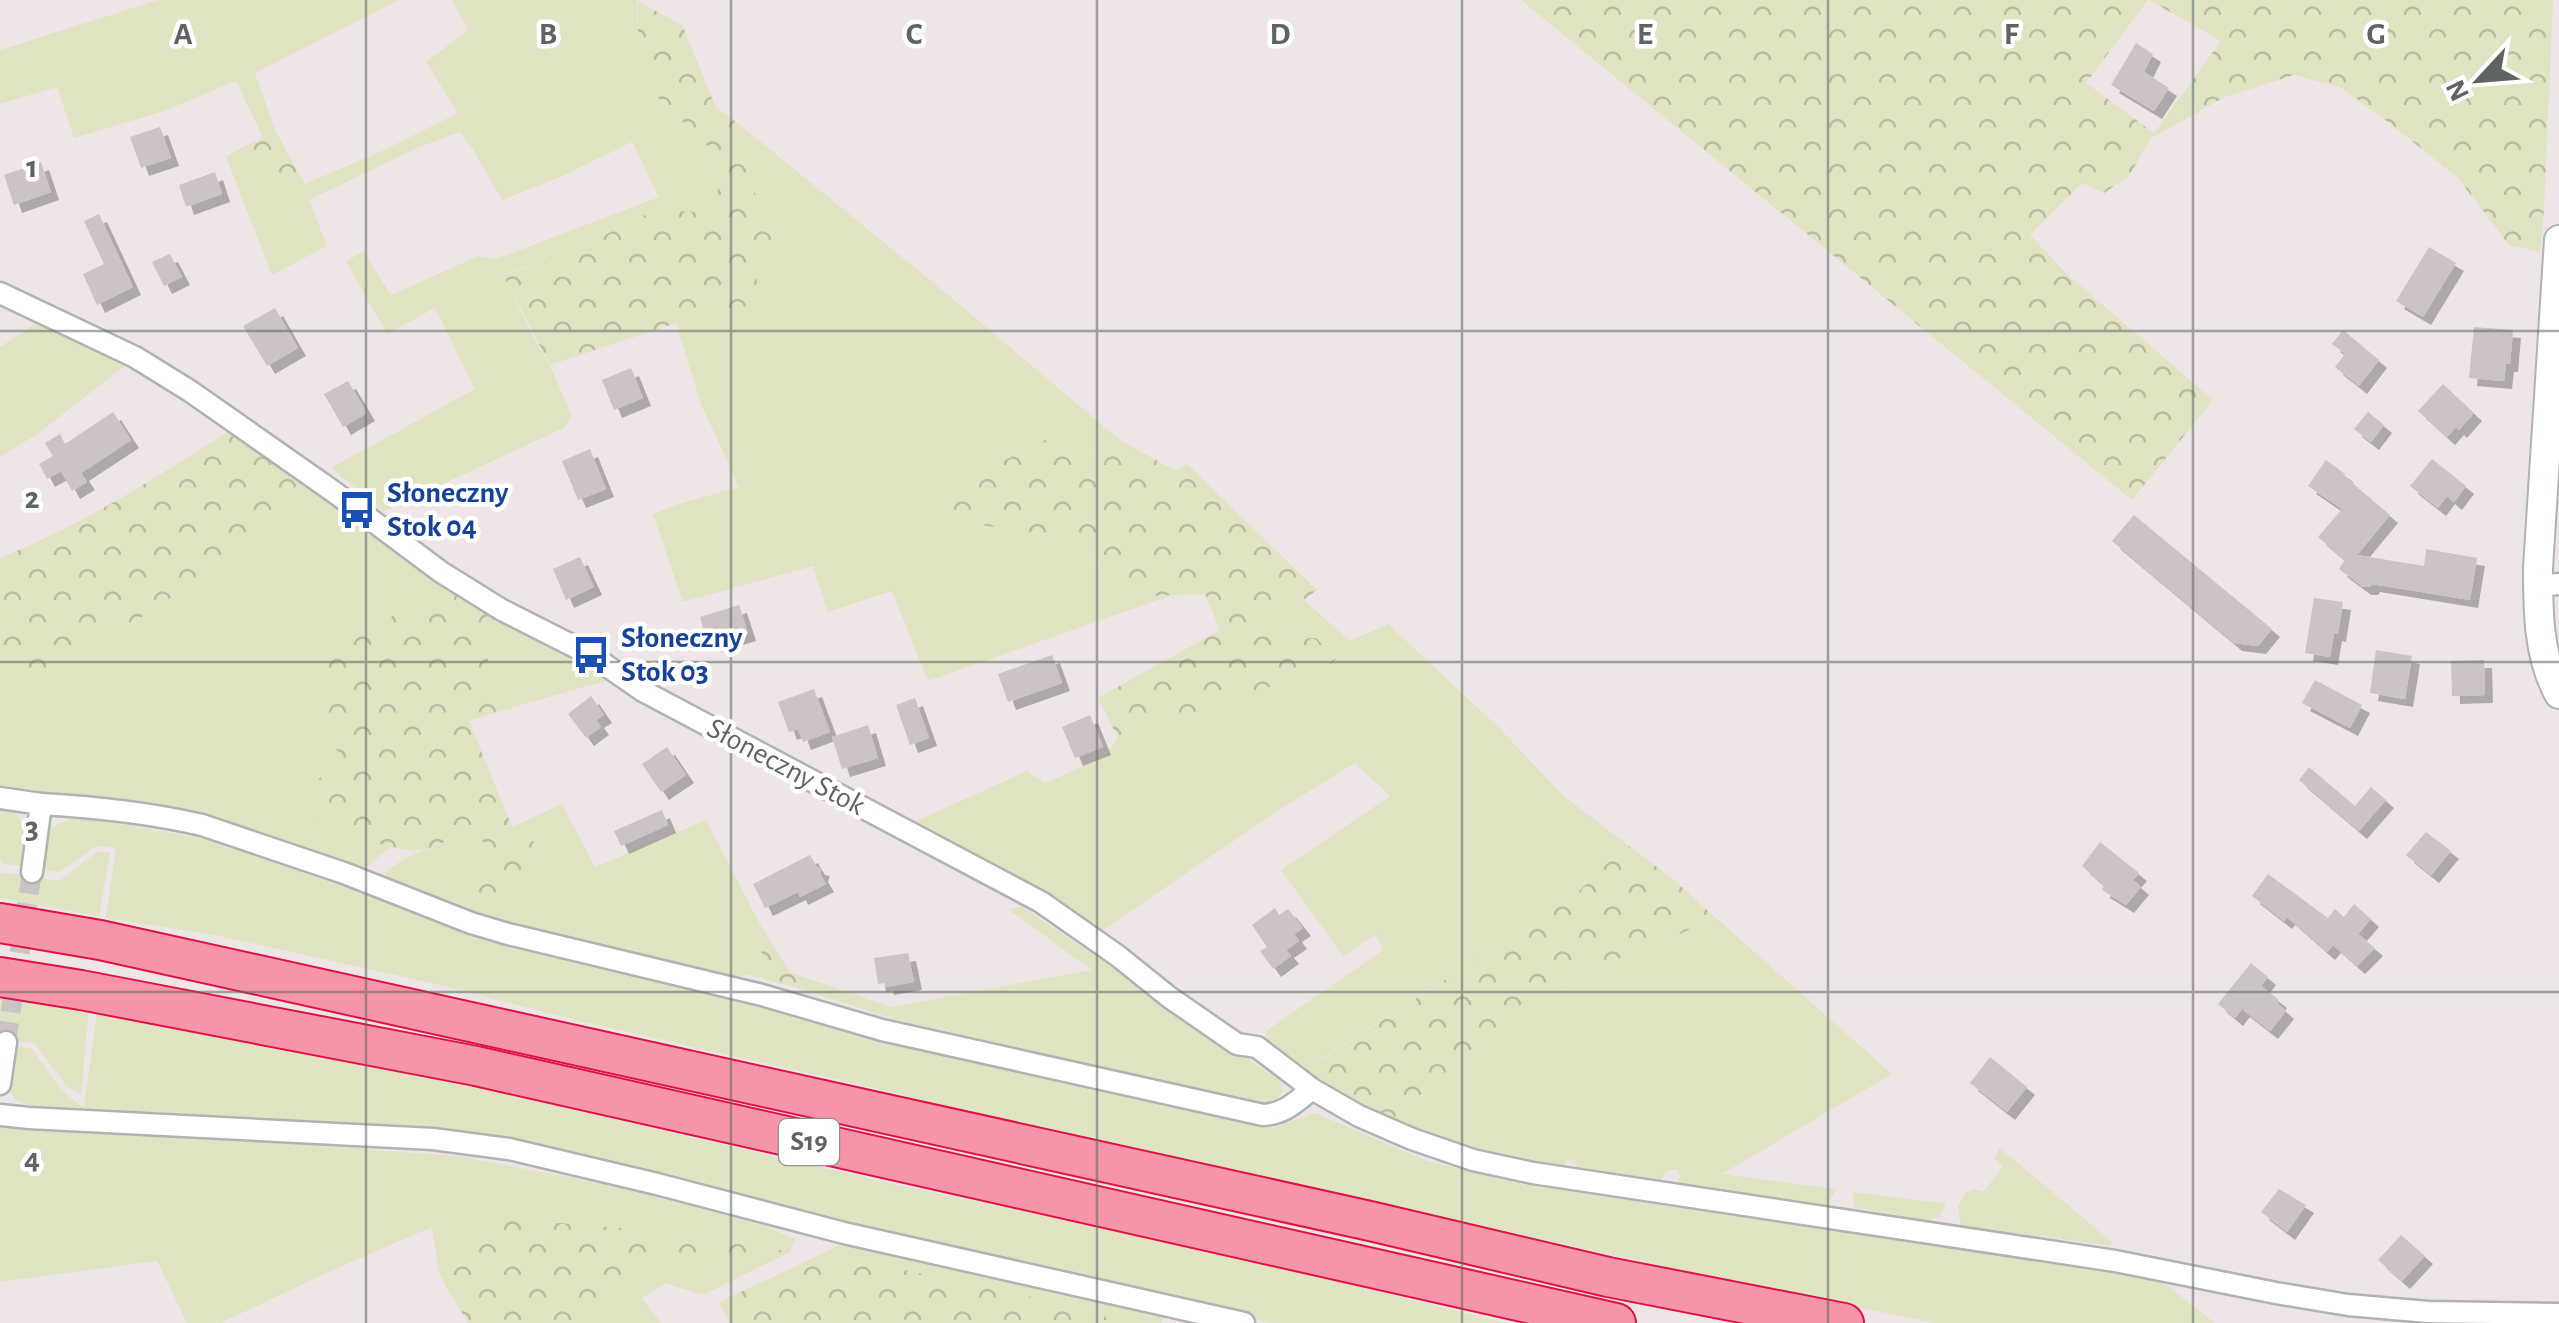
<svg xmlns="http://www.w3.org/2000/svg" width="2559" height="1323" font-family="'Alegreya Sans',sans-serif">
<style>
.green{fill:#e1e4c3}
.forest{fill:url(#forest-crowns)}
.building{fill:#ccc3c5;filter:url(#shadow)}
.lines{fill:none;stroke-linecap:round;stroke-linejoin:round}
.street-tunnel{stroke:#cac5c5;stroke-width:20;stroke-dasharray:20 10;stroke-linecap:butt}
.street-casing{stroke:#aeb4b2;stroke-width:25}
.secondary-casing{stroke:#adb4b2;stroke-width:32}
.highway-casing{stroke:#e21145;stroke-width:42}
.street{stroke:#fff;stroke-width:20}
.secondary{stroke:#fff;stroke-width:28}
.highway{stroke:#f595a7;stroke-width:38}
.grid{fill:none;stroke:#5d6461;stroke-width:2.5;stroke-opacity:0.55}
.labels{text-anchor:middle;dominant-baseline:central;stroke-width:9;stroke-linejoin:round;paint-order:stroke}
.shield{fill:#fff;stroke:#8e9290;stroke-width:2.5}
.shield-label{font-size:28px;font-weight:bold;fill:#5d6461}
.transit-label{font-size:30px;font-weight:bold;fill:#164399;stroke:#fff;text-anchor:start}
.street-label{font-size:30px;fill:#5d6461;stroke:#fff}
.grid-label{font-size:32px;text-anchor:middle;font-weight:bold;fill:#5d6461;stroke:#fff;stroke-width:9;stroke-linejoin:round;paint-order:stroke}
</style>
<defs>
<pattern id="forest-crowns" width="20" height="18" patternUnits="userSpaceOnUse" patternTransform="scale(2.5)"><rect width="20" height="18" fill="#e1e4c3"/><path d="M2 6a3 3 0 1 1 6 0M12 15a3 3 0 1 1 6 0" fill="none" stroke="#babca2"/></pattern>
<filter id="shadow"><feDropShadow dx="8" dy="8" stdDeviation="0" flood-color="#0004"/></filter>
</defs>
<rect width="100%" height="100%" fill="#eee5e6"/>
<g class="green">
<polygon points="158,0 399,0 255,73 276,132 263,138 236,81 164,111 74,138 57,87 0,104 0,50"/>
<polygon points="452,0 637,0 638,53 652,92 720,158 716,214 656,210 555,259 503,274 533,337 550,365 572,416 564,428 384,511 331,468 475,389 435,308 387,334 346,262 363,251 391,295 478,256 496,259 659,197 632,142 563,176 502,200 471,146 459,132 417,148 309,200 327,246 272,275 226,157 245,146 253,167 274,162 288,191 380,152 458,113 426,62 468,30"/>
<polygon points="750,133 947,294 1121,441 1097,451 1047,439 953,521 1049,535 1089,556 1125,597 1169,596 928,681 892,591 828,612 813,566 683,602 653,514 682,503 739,487 701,404 676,323 708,322 773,294 757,283 757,251 775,236 746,174 755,158"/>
<polygon points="42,319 131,361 36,435 0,457 0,347"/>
<polygon points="312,489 454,589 396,614 316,662 339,760 308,789 379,843 392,846 366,867 354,867 196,810 0,788 0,681 40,676 65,659 158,608 223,555 299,509"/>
<polygon points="1304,600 1350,641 1388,624 1495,724 1565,797 1624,842 1616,855 1571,899 1319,1060 1310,1073 1266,1045 1266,1031 1383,950 1376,934 1343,956 1281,870 1390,796 1355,763 1282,808 1103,930 1055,897 910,824 1027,771 1045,783 1106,756 1118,738 1323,669 1316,638 1277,640 1273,622"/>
<polygon points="494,616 609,680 500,711 488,659"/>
<polygon points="562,804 595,867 706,820 760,924 761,952 782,984 748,974 732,982 713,972 505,925 479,915 528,892 544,850 512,827"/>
<polygon points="0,808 14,809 27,832 25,866 4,864 0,859"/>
<polygon points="76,816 227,843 382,900 494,938 1249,1119 1273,1128 1315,1113 1427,1161 1516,1183 2156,1277 2215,1323 1935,1323 1740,1283 1061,1134 853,1083 583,1022 440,985 214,935 106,918 116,848 96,846 60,872 42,870 46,841 51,828"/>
<path d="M463 830 491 846 472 873 468 909 454 907 387 881 385 874C398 859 416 854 435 847 445 843 454 835 463 830Z"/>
<polygon points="98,851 110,853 99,916 0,898 0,872 59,881"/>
<polygon points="1021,906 1279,1080 1283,1091 1275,1101 1256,1104 894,1019 795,987 801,976 891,1007 1092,970 1009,910"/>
<polygon points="1715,917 1892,1074 1722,1174 1836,1189 1826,1207 1677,1184 1680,1176 1677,1169 1665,1172 1660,1182 1577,1170 1575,1160 1567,1160 1562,1167 1462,1144 1391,1120 1550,994 1598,963 1639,954"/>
<polygon points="0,997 89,1010 81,1095 67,1086 34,1043 0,1038"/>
<path d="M97 1012 379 1064 897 1185 1175 1242 1506 1323H1272L439 1131C302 1119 165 1113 28 1105L15 1100 8 1086 11 1045 32 1049 61 1090 84 1108Z"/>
<polygon points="0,1124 326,1142 370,1150 459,1156 645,1192 765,1226 795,1239 790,1252 703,1295 665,1283 642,1298 661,1323 592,1323 632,1260 783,1252 488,1217 439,1274 432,1227 326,1273 221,1323 187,1323 157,1261 0,1282"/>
<polygon points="2000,1148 2111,1241 2112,1246 1961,1225 1958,1206 1965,1193 1974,1189 1983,1192 2003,1167 1994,1158"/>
<polygon points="1853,1192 1935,1202 1946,1204 1939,1217 1929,1221 1854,1207"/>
<polygon points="843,1243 1139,1306 1164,1318 1161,1323 1112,1323 1099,1311 824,1253"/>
</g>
<g class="forest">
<polygon points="1521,0 2148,0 2086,83 2154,133 2221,41 2149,0 2553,0 2544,209 2540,252 2509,245 2458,178 2392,125 2340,87 2294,75 2225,97 2151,138 2129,176 2104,193 2082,183 2030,235 2067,274 2213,400 2132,500"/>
<polygon points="638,1 682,25 716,107 750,133 755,158 746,174 775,236 757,251 757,283 774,294 708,322 676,323 550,365 503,275 555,259 656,210 716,213 720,158 652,92 638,53"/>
<polygon points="276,132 305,184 287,191 274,162 253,167 245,146"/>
<path d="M233 429 312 489 299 509 223 555 158 608 65 659 40 676 0 681V558C83 525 158 476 233 429Z"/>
<polygon points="1047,439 1097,451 1121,441 1176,471 1187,464 1317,590 1273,622 1277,640 1316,638 1337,659 1323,669 1118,738 1098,698 1220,630 1205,594 1125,597 1089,556 1049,535 953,521 946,499 975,475"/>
<path d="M454 589 494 616 488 659 500 711 469 721 512 827 544 849 528 892 479 915 468 909 472 873 490 846 463 830C450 838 436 849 420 850 389 854 331 823 300 810L308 789 339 760 316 662 396 614Z"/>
<polygon points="1624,842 1673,879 1715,917 1639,954 1597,963 1550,994 1391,1120 1310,1073 1319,1061 1571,899 1616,855"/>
<polygon points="760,924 790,972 801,976 795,987 782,984 761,952"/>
<polygon points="488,1217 691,1234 790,1252 632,1260 592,1323 468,1323 439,1274"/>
<polygon points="824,1253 1099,1311 1112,1323 729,1323 719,1302"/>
</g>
<g class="building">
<polygon points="2136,43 2153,54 2144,72 2169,88 2154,111 2111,85"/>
<polygon points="160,127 171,158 141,168 130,137"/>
<polygon points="41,162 51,192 14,205 4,175"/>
<polygon points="215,172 222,194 186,207 179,185"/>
<polygon points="99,214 133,287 97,305 83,274 104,264 84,221"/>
<polygon points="2429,247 2456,263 2423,317 2396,301"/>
<polygon points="170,254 182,277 164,286 152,262"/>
<polygon points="275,308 298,348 267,366 243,326"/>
<polygon points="2474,327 2513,330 2510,364 2506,364 2504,381 2469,378"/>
<polygon points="2343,330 2379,360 2359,386 2335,367 2345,354 2332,344"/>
<polygon points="631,368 643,398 614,410 602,380"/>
<polygon points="348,381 367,413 343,427 324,394"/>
<polygon points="2443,384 2474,413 2459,430 2456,427 2447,437 2418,411"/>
<polygon points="113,412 131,440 81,473 87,482 72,491 61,471 47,479 39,464 53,456 45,443 60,434 65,444"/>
<polygon points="2368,412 2384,425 2371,442 2354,429"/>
<polygon points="590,449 606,489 578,500 562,461"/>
<polygon points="2432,459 2466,486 2454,502 2447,496 2438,508 2410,486"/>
<polygon points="2326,460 2345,474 2344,476 2390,515 2357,555 2424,566 2426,549 2477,558 2470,600 2372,584 2370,587 2363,587 2339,569 2345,560 2318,537 2342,509 2308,486"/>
<polygon points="2134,515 2272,629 2258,646 2234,643 2112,541"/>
<polygon points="580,557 594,587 566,600 553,569"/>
<polygon points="2314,598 2343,602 2338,634 2334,633 2330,657 2305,653"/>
<polygon points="739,605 748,633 713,644 711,638 706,639 700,617"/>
<polygon points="2376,650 2412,656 2405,699 2370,693"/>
<polygon points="1052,655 1062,683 1008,702 998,674"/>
<polygon points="2484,660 2485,695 2452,696 2451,661"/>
<polygon points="2315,680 2362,705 2350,728 2302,703"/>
<polygon points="814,689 830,732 803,742 798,729 789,732 778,702"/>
<polygon points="591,696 604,715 596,720 601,727 586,738 568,714"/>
<polygon points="915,698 929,738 910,745 896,705"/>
<polygon points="1090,715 1103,747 1075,758 1062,727"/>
<polygon points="868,725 878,758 842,769 832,737"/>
<polygon points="667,747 686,775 661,792 642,764"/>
<polygon points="2309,767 2355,806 2371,787 2386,800 2359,831 2299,780"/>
<polygon points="662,810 668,825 621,846 614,831"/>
<polygon points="2426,832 2451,851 2431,875 2406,855"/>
<polygon points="2100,842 2139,873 2133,880 2141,887 2126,905 2102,890 2104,886 2082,866"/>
<polygon points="810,855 817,867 822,868 820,874 826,884 800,897 798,892 765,908 753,884"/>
<polygon points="2268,874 2328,918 2335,909 2344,917 2354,904 2371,919 2358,934 2375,948 2357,966 2333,945 2327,952 2287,917 2284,921 2252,896"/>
<polygon points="1275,908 1279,915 1288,909 1303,928 1294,934 1299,941 1286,950 1291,956 1273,969 1260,951 1267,947 1252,925"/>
<polygon points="908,953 914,982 886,987 885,983 878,984 874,958"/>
<polygon points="2251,963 2268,977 2261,986 2279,1000 2277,1003 2286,1011 2270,1031 2242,1009 2235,1018 2218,1004"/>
<polygon points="1990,1057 2027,1087 2007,1112 1970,1083"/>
<polygon points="2279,1189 2306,1205 2287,1232 2261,1212"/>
<polygon points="2401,1235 2425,1256 2402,1281 2378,1260"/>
</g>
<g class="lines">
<polyline class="street-tunnel" points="6,1042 32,872"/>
<g class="street-casing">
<g id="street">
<polyline points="0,293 135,357 190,391 334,492 441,572 502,610 591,655 643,691 1041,902 1118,956 1169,997 1237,1044 1257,1047 1312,1089 1359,1116 1412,1139 1473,1160 1533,1173 2115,1261 2276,1293 2348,1305 2428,1312 2559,1314"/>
<polyline points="2538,586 2559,584"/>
<polyline points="0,798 41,804 32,872"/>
<path d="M41 804C94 807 150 813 202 825L344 873 471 923 508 934 762 995 882 1030 1263 1115C1284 1114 1296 1102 1312 1089"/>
<polyline points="0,1084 6,1042"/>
<polyline points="0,1115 29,1118 433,1139 509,1149 657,1184 844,1233 1244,1323"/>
</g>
</g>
<g class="secondary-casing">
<path id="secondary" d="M2559 240 2538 568C2538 610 2538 656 2559 694"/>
</g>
<g class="highway-casing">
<g id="highway">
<polyline points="0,923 100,940 1370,1221 1608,1277 1844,1323"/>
<polyline points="0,977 81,990 476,1066 1616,1323"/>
</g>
</g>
<use href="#street" class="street"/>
<use href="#secondary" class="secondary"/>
<use href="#highway" class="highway"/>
</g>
<path class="grid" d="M366 0V1323M731 0V1323M1097 0V1323M1462 0V1323M1828 0V1323M2193 0V1323M0 331H2559M0 662H2559M0 992H2559"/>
<defs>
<g id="bus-bare" transform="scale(3)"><path d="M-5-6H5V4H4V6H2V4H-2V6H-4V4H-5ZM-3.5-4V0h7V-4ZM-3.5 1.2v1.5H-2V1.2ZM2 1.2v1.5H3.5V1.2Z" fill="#1a4fb4" stroke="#fff" stroke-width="2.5" paint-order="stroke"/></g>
</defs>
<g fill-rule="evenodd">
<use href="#bus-bare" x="357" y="510"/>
<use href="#bus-bare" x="591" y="655"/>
</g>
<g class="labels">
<rect class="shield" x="779" y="1119" width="60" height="46" rx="8"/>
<g class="shield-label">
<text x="809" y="1142">S19</text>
</g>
<g class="transit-label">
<text x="387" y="493">Słoneczny<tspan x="387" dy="34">Stok 04</tspan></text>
<text x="621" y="638">Słoneczny<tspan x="621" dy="34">Stok 03</tspan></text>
</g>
<g class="street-label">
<text transform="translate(786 767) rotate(28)">Słoneczny Stok</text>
</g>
</g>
<g class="grid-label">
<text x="183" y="44">A</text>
<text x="548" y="44">B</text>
<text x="914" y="44">C</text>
<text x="1280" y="44">D</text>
<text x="1645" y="44">E</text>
<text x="2011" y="44">F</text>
<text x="2376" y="44">G</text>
<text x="32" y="177">1</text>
<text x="32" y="508">2</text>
<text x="32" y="838">3</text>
<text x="32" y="1169">4</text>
</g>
<g transform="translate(2479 80) rotate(244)" stroke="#ffffff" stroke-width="8" paint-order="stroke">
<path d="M0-8L18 38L0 25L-18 38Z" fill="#5d6461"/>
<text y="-15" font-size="28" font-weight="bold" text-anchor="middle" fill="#5d6461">N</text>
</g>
</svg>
